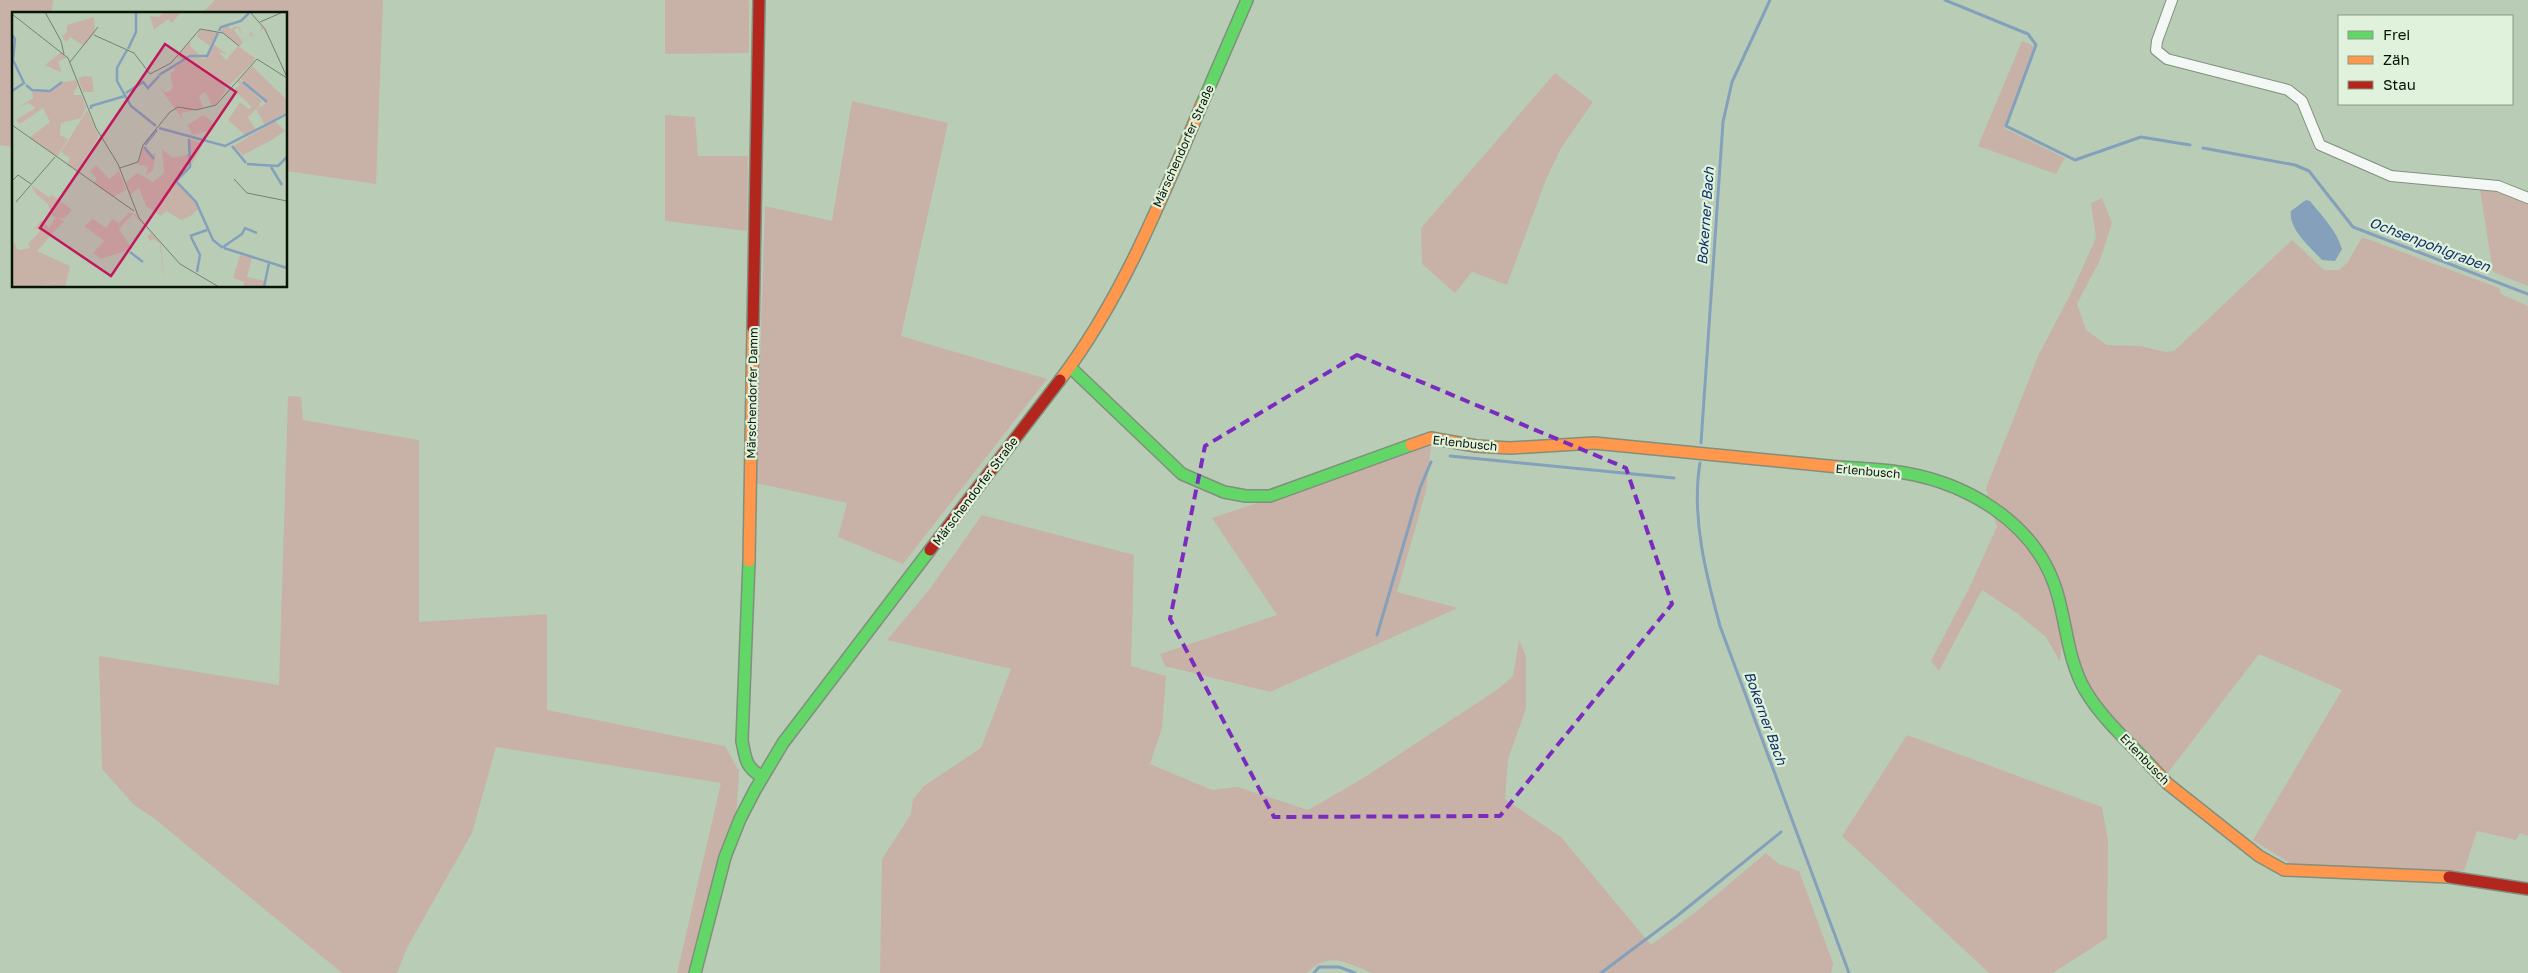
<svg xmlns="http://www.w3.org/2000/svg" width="2528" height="973" font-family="'Golos Text',sans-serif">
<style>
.green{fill:#c8b2a7}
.water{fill:#84a0bb}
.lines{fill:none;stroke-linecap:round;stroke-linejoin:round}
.stream{stroke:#84a0bb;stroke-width:3}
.street-casing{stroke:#808f7e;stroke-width:12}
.fast-casing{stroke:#808f7e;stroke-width:14}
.slow-casing{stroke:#808f7e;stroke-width:14}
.jam-casing{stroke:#808f7e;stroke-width:14}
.street{stroke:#f4f8f4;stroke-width:10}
.fast{stroke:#63d668;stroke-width:11}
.slow{stroke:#ff974d;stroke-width:11}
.jam{stroke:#b3261e;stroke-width:11}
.marked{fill:none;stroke:#7b2cbf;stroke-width:4;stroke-dasharray:10 6;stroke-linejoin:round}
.labels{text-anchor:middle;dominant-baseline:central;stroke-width:4.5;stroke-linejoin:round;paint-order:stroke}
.street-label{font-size:12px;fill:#081506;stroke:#e0f2dc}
.water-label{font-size:14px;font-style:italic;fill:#0c2f6a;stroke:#e0f2dc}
.inset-river{fill:none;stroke:#84a0bb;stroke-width:2.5}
.inset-road{fill:none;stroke:#728370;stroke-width:1}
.view{fill:#c2185b;fill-opacity:0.15;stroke:#c2185b;stroke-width:2.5}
.inset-edge{fill:none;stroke:#081506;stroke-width:2.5}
</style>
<rect width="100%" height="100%" fill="#b9cdb6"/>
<g class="green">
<polygon points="0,0 53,0 51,14 14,14 14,147 0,145"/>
<polygon points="215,0 383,0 376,184 286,171 286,14 201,14"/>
<polygon points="665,0 749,0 749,53 665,54"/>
<polygon points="2022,41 2034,46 2004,128 2065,158 2056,174 1978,146"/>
<polygon points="1555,73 1593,102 1561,148 1545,182 1507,285 1472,272 1455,293 1422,264 1421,228"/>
<polygon points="852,101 948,123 901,336 1047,379 903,564 838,537 847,503 756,483 765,206 832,221"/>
<polygon points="665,115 695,117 698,156 748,156 747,231 665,221"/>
<polygon points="2480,190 2498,191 2528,203 2528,286 2493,272"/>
<polygon points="2102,198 2112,223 2100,260 2077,304 2086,330 2107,345 2141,346 2166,352 2174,351 2292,240 2324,270 2339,270 2348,262 2362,237 2499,288 2501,294 2528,306 2528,836 2520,833 2516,840 2477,831 2464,871 2293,865 2253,840 2342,690 2259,654 2167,774 2105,709 2091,688 2080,665 2061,595 2013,514 1988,496 1986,488 2039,354 2070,295 2096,238 2091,203"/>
<polygon points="288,396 301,397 303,420 419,440 419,622 547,614 547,710 725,746 739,771 737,807 691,973 677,973 721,783 496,747 472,833 407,948 397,973 342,973 155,819 134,805 102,769 99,656 279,685"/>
<polygon points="1431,445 1426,491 1397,592 1458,608 1270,692 1165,666 1160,654 1277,615 1212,518"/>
<polygon points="1992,511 2035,556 2053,596 2062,644 2060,662 2046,637 2018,614 1982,590 1939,671 1931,661 1969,588 1997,527"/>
<path d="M982 515 1134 555 1131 666 1166 676 1162 728 1150 764 1212 790 1238 787 1308 810 1365 777 1498 689 1513 676 1519 640 1526 656V709L1508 759 1505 799 1561 837 1651 945 1697 911 1766 853 1779 864 1799 871 1833 963 1831 973H1372C1347 963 1329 950 1307 973H880L882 859 911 814 913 799 924 786 981 748 1011 669 887 640 929 590Z"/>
<polygon points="1907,735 2102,807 2108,840 2107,938 2053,973 1989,973 1842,836"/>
</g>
<path class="water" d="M2306 200 2310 201C2322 216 2337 231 2342 249L2335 261 2322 260C2311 248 2288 229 2291 211Z"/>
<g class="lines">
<g class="stream">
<polyline points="1945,0 2028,34 2036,45 2006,126 2075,160 2141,137 2190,145"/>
<polyline points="2203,148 2295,165 2309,171 2353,227 2528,294"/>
<polyline points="1701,443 1723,122 1732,82 1770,0"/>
<polyline points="1450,456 1674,478"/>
<path d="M1700 463C1691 516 1706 575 1720 626L1849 973"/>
<polyline points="1377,635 1420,488 1431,462"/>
<polyline points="1314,973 1319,967 1339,967 1355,973"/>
<polyline points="1601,973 1677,916 1781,832"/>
</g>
<g class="street-casing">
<polyline id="street" points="2172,0 2157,41 2156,50 2167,59 2288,90 2302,101 2320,145 2391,176 2498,186 2528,198"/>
</g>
<g class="fast-casing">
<g id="fast">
<polyline points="1202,104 1247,0"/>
<polyline points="1070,367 1182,474 1224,492 1246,496 1270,496 1411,445"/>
<path d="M1839 467C1857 468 1874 469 1892 471 1964 480 2038 522 2058 596 2067 628 2068 660 2085 690 2102 719 2130 743 2152 767"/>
<path d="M749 561 742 741C746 760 745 766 762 777"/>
<polyline points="695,973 725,857 740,819 755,790 783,743 930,550"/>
</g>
</g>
<g class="slow-casing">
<g id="slow">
<path d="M1060 380C1122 299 1162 198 1202 104"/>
<polyline points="1411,445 1431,438 1476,446 1510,448 1594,443 1839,467"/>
<polyline points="749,561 753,328"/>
<polyline points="2152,767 2168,784 2259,856 2284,870 2449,877"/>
</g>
</g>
<g class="jam-casing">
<g id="jam">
<polyline points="753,328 759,0"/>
<polyline points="930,550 1060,380"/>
<polyline points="2449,877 2528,889"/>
</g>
</g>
<use href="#street" class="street"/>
<use href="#fast" class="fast"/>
<use href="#slow" class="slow"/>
<use href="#jam" class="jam"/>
</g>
<path class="marked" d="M1357 355 1626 468 1672 604 1500 816 1274 817 1170 619 1205 446Z"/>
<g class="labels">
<g class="street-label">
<text transform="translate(1183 146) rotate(-66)">Märschendorfer Straße</text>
<text transform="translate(752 393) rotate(-89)">Märschendorfer Damm</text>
<text transform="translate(1465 443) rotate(6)">Erlenbusch</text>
<text transform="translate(1868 471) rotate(5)">Erlenbusch</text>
<text transform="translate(975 491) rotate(-53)">Märschendorfer Straße</text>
<text transform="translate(2145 759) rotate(46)">Erlenbusch</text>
</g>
<g class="water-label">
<text transform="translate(1705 216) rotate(-86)">Bokerner Bach</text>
<text transform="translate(2430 244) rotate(21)">Ochsenpohlgraben</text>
<text transform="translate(1766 718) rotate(70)">Bokerner Bach</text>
</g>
</g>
<g transform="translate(12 12)">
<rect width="275" height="275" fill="#b9cdb6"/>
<path d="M152 0H169L160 11 156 7 142 18 138 4 147 5ZM82 5 83 21 72 34 58 25 54 30 50 24 55 20V13ZM215 13 219 17 223 14 228 15 229 22 226 15 222 18 231 30 240 19V24L248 19 250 13 255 23 251 17 240 25 237 23 228 34 208 19ZM188 17 206 20 198 34 185 25ZM179 29 178 34 187 42 171 48 164 45ZM201 32 215 42 207 40 214 48 226 34 243 46 242 49 218 73 213 72V79L204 92 200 93 193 80 187 84 191 96 169 101 171 108 146 73 153 80H157L161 75 158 61 163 59 162 56 179 44 193 47ZM49 40 55 46 46 49 50 61 33 53ZM240 54 275 88V100L253 113 244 97 236 105 244 118 234 124 216 108 228 90 237 97 240 95 222 78 228 73 225 69 227 67 250 89 245 97 254 91 228 66ZM73 64 80 65 82 80H71L66 66ZM64 68 66 73 61 83H69L74 95 69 106 49 111 48 123 56 127 45 145 17 126 38 110 31 96 8 112 4 108 23 96 17 91 7 95 21 86 20 78 39 80 51 70ZM75 98 87 124 65 160 55 153 58 146 49 140ZM191 103 200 109V118L180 123 176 113ZM263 109 273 119 258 129 231 143 221 134ZM180 128 191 132 177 157 163 168 186 193 187 196 180 203 169 208 154 199 149 204 134 194 127 176 119 183 114 170 125 161 141 170 152 161 150 137 161 146 178 142 177 129ZM131 134 140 143 144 140 141 158 134 164 136 154 126 153ZM84 153 97 167 107 159 114 178 101 185 81 171 85 166 78 159ZM19 173 37 185 40 183 60 198 52 207 40 204 36 192 24 182ZM118 200 124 203 149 232 152 275 148 232 142 227 138 229 135 225 139 221 121 202 107 217 120 237 89 247 81 241 92 229 72 214 81 207 94 216 100 207 107 211ZM44 205 52 209 25 239 58 254 53 275H30L51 268 27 275H0V227L6 238 18 236 16 232 28 219 23 216 30 208 37 216ZM228 243 240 246 235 265 253 269 251 275H232V270L221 266Z" fill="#c8b2a7"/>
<path class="inset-river" d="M207 19 209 15 229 9 237 1M0 23 3 27 1 48 12 71 0 79M116 37 124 20V0M115 38 105 56V69L119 94 144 114M147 63 178 44H195L206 21M231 70 255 90M14 73 20 78 38 79 50 70M114 81 131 70 136 76 147 64M79 97V94L113 84M147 116 213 134 275 102M177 127 178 155 164 169 184 190 201 228 211 236M133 133 145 118M220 134 234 151M132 135 142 147M235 152 266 154 275 145M259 155 270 173M178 224 195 218M179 225 188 243 185 260M211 235 230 222 233 216 245 221M212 236 275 256M118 240 131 250M252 275 257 251"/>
<path class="inset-road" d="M33 0 49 29 52 42M238 0 253 17 275 65M0 2 56 46 84 116 106 152 127 206 168 252 207 275M248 10 271 0M82 23 122 41 138 62 159 51 188 17 211 21 227 34M58 50 86 15M0 113 122 199M108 156 126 150 131 133 158 100 166 95 184 98 204 93 245 47 275 66M222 167 235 181 275 189M0 169 6 163 19 172M4 190 43 145"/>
<path class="view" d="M153 32 224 80 99 264 28 216Z"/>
<rect width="275" height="275" class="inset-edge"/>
</g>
<rect x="2338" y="15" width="175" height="90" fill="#e0f2dc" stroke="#8a9a86"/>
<rect x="2348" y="31" width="25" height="8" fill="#63d668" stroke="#8a9a86"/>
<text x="2383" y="40" font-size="15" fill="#081506">Frei</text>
<rect x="2348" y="56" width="25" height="8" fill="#ff974d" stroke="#8a9a86"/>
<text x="2383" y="65" font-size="15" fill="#081506">Zäh</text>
<rect x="2348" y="81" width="25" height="8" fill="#b3261e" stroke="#8a9a86"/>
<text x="2383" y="90" font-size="15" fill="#081506">Stau</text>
</svg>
